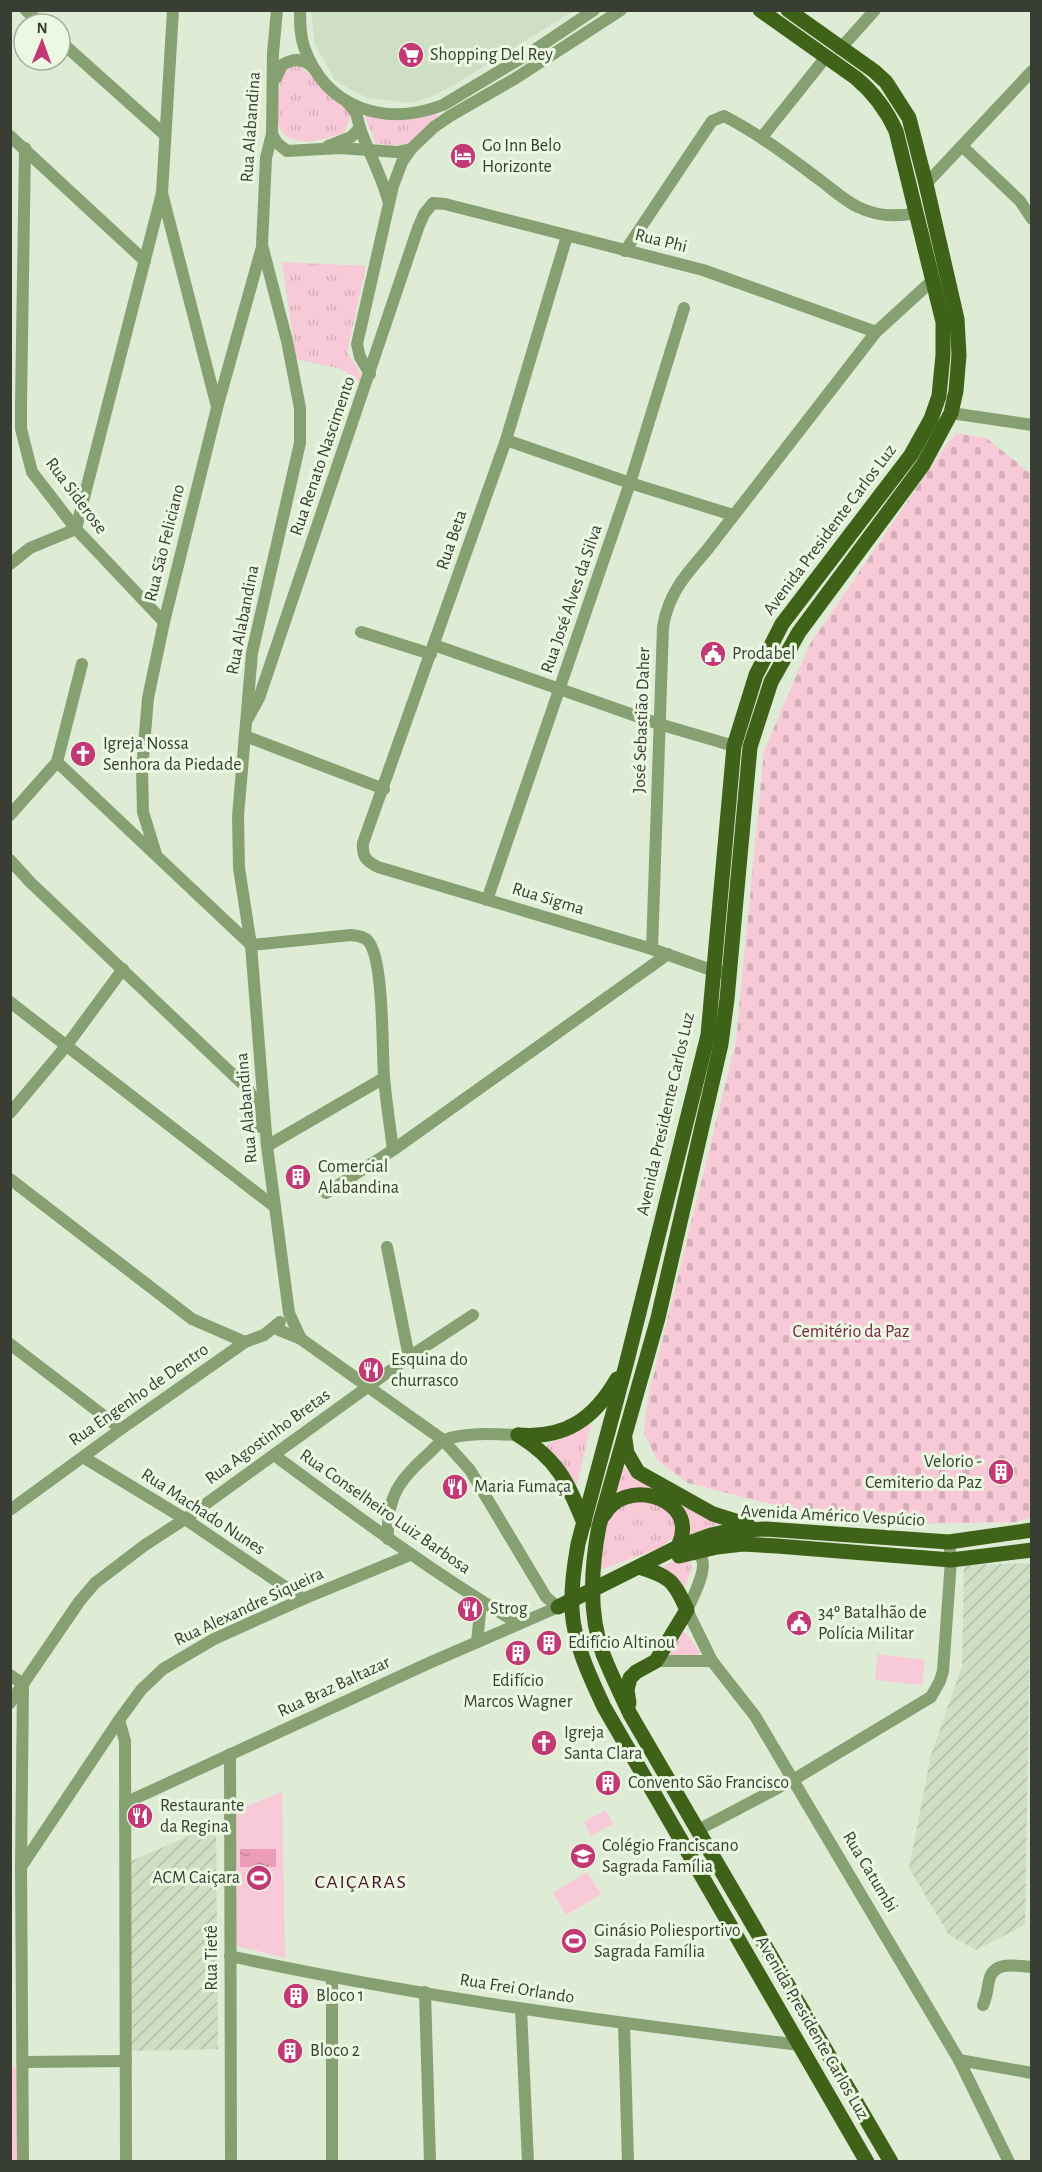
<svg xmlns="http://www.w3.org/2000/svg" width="1042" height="2172" font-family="'Alegreya Sans',sans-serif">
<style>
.built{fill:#cfdfc3}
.industrial{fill:url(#industrial-furrows)}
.grass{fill:url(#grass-tufts)}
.cemetery{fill:url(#cemetery-stones)}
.pitch{fill:#f8c9d7}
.water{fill:url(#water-ripples)}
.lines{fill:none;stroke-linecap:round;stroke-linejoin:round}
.minor{stroke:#86a072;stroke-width:12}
.major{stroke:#3e6218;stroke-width:15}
.labels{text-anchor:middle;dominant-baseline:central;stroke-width:6;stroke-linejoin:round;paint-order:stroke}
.poi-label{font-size:18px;fill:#393e35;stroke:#ebf8e2;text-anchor:start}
.street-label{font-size:18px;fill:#393e35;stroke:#ebf8e2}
.park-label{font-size:18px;fill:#7d2049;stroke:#ebf8e2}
.neighbourhood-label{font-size:20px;letter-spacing:1.5px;fill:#500f2d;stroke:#ebf8e2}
</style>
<defs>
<pattern id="industrial-furrows" width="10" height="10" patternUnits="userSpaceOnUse" patternTransform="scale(1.5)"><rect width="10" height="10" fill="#cfdfc3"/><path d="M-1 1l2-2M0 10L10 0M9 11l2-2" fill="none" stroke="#b2c0a8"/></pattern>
<pattern id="grass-tufts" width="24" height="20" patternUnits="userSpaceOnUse" patternTransform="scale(1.5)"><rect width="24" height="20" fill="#f8c9d7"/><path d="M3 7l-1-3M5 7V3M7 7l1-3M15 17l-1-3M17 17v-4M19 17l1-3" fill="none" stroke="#d5aeb9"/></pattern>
<pattern id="cemetery-stones" width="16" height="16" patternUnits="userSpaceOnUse" patternTransform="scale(1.5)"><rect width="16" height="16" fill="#f8c9d7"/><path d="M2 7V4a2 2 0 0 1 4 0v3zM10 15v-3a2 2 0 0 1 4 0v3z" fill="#d5aeb9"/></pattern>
<pattern id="water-ripples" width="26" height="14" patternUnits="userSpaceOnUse" patternTransform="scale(1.5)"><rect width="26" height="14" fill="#ed9cb8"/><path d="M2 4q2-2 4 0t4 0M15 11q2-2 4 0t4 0" fill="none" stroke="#c18196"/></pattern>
</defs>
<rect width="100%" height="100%" fill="#deebd5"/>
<polygon class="built" points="311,11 311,10 573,11 451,87 432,96 412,103 368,98 351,90 335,80 315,44"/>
<g class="industrial">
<polygon points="1031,1563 1025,1925 976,1950 949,1935 909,1868 931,1755 962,1666 964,1565"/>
<polygon points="216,1824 218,2049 130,2051 131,1861"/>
</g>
<g class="grass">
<path d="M289 66 301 67 348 106 350 118 344 133C325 139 286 152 278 123 275 114 281 83 282 71Z"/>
<path d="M439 110C437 122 418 141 405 144 397 146 385 144 376 144L363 111Z"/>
<polygon points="282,262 366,266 347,352 361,374 360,382 341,369 296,359"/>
<polygon points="586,1424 591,1425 577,1484 572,1483 547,1452 547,1445 571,1430"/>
<polygon points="622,1466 633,1476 722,1523 687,1537 675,1502 615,1496"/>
<polygon points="629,1501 661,1503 677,1524 676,1536 660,1548 602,1569 600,1563 607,1524 614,1511"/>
<polygon points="689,1560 692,1567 685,1587 681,1588 663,1569 663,1566 674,1561"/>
<polygon points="683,1632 686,1633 700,1653 697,1656 670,1656 670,1653"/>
<polygon points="10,2067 20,2067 22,2161 11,2161"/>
</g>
<polygon class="cemetery" points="957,433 986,438 1031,474 1031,1518 1015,1522 909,1524 827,1518 688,1483 657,1460 644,1433 648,1398 736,1041 764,751 810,644 946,445"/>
<g class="pitch">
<polygon points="878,1654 925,1660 922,1685 875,1680"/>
<polygon points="282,1792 285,1958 234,1945 234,1811"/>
<polygon points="606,1810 613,1824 591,1836 584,1822"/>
<polygon points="587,1872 601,1894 566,1915 553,1893"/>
</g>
<rect class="water" x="240" y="1849" width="36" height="18"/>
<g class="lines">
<g class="minor">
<polyline points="26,10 41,24"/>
<polyline points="173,10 162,193 217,407"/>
<polyline points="277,10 273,53 272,134 266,158 262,245 287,341 300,408 300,443 252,653 238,816 239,868 251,945 267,1146 289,1313 301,1339"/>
<path d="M300 10C300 23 300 35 304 47 326 109 385 127 443 105L533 51 594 10"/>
<polyline points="60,41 165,135"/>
<polyline points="840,49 875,10"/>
<path d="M276 78 282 65C294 58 305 58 314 69"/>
<path d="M360 128C368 152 381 174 388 200"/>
<polyline points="272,134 277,143 287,151 339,148 397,152 411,149 434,127 450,116 516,78 621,10"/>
<polyline points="10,136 145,261"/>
<polyline points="762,137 826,57"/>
<polyline points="328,146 351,137 360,128 356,113 347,102"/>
<polyline points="962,146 1020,201 1032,219"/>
<polyline points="25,148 21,405 21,429 32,472 76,529 164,622"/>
<polyline points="926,184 1032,71"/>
<path d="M567 236 506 440 363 843C362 857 366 861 378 867L652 949 714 971 729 974"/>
<path d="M625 251 712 121 724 116C759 134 789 157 820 180 832 189 845 201 858 207 876 216 897 217 916 213"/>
<polyline points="370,374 360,357 357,344 393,186 402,162 411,149"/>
<polyline points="951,413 1032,425"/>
<polyline points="506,440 630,483 733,515"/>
<polyline points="10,564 30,548 76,529 162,193"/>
<polyline points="361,632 431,654"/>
<polyline points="434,645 659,724 734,746"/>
<polyline points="248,718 259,698 418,228 424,214 433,203 445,204 703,270 876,332"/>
<polyline points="245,736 384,789"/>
<path d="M57 762 251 945 351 935C357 936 364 936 368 941 384 958 382 1050 384 1077 386 1101 390 1126 393 1150"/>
<polyline points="10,815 57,762 82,664"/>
<polyline points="156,854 143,812 142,770 148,698 164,622 217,408 262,247"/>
<polyline points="10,860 30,882 248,1089 253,1098 260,1127"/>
<polyline points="487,900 630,483 684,308"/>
<path d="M652 949 663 627C668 594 686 574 707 550L876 332 933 280"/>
<polyline points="10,1002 275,1207"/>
<polyline points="10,1113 67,1045 123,969"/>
<polyline points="267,1146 384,1078"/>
<polyline points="10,1179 192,1319 245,1342"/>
<polyline points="326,1193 393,1150 668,954"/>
<polyline points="387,1247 409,1357"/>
<polyline points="274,1328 301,1339 443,1440 470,1470 546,1597 558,1607"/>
<polyline points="10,1344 121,1429"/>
<path d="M274 1455C354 1514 433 1573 519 1624"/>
<polyline points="83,1457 185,1519 303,1599"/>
<polyline points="10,1510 121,1429 245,1342 264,1335 280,1322"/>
<path d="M388 1539C386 1499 398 1481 427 1455 432 1451 438 1443 444 1440 464 1432 496 1434 518 1435"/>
<path d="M696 1552C698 1554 700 1556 702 1559 707 1571 692 1599 687 1610L712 1661 755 1716 959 2060 1009 2162"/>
<polyline points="475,1598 480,1613 477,1642"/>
<polyline points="656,1661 712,1661"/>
<polyline points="10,1675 23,1684"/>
<polyline points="23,1685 21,1867 23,2162"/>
<polyline points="10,1703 79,1602 95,1583 145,1545 185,1519 409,1357 473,1315"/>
<polyline points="119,1720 125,1741 126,2162"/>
<polyline points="230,1754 231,2162"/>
<polyline points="125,1803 429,1663 558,1607"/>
<polyline points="698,1830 793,1780 931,1697 940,1681 943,1671 951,1560 949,1542"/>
<polyline points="21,1867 119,1720 141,1690 163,1669 214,1639 303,1599 410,1555"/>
<path d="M230 1956C418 1997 608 2022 800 2045"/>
<polyline points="425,1992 430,2162"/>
<path d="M983 2005C987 1996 987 1990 989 1981 993 1960 1016 1966 1032 1967"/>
<polyline points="521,2009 528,2162"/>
<polyline points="624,2024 628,2162"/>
<polyline points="959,2060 1032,2073"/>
<polyline points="23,2062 126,2061"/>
<polyline points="332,2162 332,1978"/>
</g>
<g class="major">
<path d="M760 10 856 78C874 93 886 109 896 131L943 322V355L939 396 931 419 911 455 782 624 756 675 734 746 708 1035 627 1361 578 1544C574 1566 571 1588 572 1610 574 1644 590 1677 604 1707L867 2162"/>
<path d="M788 10 874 71 886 82 909 118 926 184 957 319 959 355 956 391 951 413 923 465 799 632 771 682 750 747 727 999 721 1044 658 1318 599 1526C591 1568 588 1613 603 1654 611 1675 621 1694 630 1714L891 2162"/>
<path d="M518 1435C565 1439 594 1419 617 1379"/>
<path d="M518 1435C558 1460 567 1481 584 1523"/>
<polyline points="625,1439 627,1453 638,1472 713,1514 748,1525"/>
<path d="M604 1515C624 1478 689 1496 682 1534 682 1538 679 1543 678 1547"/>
<polyline points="679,1556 717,1547 743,1544 777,1546 951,1560 1032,1550"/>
<polyline points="558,1607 678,1547 711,1535 729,1531 766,1529 949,1542 1032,1530"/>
<path d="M629 1703 627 1690 630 1678 636 1672 656 1661 687 1610C674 1580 669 1576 639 1567"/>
</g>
</g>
<defs>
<g id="supermarket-disc" transform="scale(1.35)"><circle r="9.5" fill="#c23976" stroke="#ebf8e2"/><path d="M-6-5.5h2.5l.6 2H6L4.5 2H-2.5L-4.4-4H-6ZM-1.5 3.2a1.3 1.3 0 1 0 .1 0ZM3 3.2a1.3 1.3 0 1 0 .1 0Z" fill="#fff"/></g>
<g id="hotel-disc" transform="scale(1.35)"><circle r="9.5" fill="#c23976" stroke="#ebf8e2"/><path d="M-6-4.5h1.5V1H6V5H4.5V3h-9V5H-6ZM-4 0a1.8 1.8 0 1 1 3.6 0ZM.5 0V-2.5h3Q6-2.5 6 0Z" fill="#fff"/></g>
<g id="civic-disc" transform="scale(1.35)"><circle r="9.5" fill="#c23976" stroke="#ebf8e2"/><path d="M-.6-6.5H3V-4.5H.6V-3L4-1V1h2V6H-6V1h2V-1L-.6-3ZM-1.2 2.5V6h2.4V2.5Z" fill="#fff"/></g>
<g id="church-disc" transform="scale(1.35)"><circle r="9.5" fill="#c23976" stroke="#ebf8e2"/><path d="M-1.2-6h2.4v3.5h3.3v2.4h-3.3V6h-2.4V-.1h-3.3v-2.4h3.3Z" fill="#fff"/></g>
<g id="building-disc" transform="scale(1.35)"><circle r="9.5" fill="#c23976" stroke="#ebf8e2"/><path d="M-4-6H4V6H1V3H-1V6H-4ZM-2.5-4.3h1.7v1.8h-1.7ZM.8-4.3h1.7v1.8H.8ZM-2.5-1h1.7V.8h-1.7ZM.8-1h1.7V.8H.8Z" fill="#fff"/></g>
<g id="restaurant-disc" transform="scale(1.35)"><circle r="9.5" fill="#c23976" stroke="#ebf8e2"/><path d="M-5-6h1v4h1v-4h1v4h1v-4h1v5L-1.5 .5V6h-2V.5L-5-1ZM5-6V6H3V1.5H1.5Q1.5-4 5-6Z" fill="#fff"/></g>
<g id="school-disc" transform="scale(1.35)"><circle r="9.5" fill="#c23976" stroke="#ebf8e2"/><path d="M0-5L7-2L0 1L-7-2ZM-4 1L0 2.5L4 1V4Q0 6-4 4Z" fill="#fff"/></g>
<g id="stadium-disc" transform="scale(1.35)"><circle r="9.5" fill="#c23976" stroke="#ebf8e2"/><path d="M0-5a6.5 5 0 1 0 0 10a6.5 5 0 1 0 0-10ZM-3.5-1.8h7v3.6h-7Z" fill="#fff"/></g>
</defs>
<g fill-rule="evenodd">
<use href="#supermarket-disc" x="411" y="55"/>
<use href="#hotel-disc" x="463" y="156"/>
<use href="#civic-disc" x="713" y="654"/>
<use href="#church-disc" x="83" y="754"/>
<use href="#building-disc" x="298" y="1177"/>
<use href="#restaurant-disc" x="371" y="1370"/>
<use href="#building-disc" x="1001" y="1472"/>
<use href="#restaurant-disc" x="455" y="1487"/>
<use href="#restaurant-disc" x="470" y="1609"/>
<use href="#civic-disc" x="799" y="1623"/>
<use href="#building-disc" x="549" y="1643"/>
<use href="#building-disc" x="518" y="1653"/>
<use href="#church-disc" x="544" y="1743"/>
<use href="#building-disc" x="608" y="1783"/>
<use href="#restaurant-disc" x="140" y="1816"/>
<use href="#school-disc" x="583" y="1856"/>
<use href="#stadium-disc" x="259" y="1878"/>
<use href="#stadium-disc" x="574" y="1941"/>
<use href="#building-disc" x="296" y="1996"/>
<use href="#building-disc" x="290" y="2051"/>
</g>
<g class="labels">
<g class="poi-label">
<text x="430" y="55">Shopping Del Rey</text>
<text x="482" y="146">Go Inn Belo<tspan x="482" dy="21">Horizonte</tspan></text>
<text x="732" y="654">Prodabel</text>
<text x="103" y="744">Igreja Nossa<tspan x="103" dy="21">Senhora da Piedade</tspan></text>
<text x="318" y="1167">Comercial<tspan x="318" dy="21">Alabandina</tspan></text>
<text x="391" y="1360">Esquina do<tspan x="391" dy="21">churrasco</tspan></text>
<text x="982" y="1462" text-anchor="end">Velorio -<tspan x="982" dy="21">Cemiterio da Paz</tspan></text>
<text x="474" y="1487">Maria Fumaça</text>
<text x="490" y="1609">Strog</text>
<text x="818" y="1613">34º Batalhão de<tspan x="818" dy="21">Polícia Militar</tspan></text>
<text x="568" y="1643">Edifício Altinou</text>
<text x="518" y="1681" text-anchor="middle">Edifício<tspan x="518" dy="21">Marcos Wagner</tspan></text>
<text x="564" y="1733">Igreja<tspan x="564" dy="21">Santa Clara</tspan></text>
<text x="628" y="1783">Convento São Francisco</text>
<text x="160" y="1806">Restaurante<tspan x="160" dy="21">da Regina</tspan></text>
<text x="602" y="1846">Colégio Franciscano<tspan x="602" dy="21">Sagrada Família</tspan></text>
<text x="240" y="1878" text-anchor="end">ACM Caiçara</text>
<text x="594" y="1931">Ginásio Poliesportivo<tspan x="594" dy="21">Sagrada Família</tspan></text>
<text x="316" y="1996">Bloco 1</text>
<text x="310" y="2051">Bloco 2</text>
</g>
<g class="street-label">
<text transform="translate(251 127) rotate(-86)">Rua Alabandina</text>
<text transform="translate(661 241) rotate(14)">Rua Phi</text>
<text transform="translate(323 456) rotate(-71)">Rua Renato Nascimento</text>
<text transform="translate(76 496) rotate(53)">Rua Siderose</text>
<text transform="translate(830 530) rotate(-53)">Avenida Presidente Carlos Luz</text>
<text transform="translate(452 540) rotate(-71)">Rua Beta</text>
<text transform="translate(165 543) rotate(-76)">Rua São Feliciano</text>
<text transform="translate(572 599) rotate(-71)">Rua José Alves da Silva</text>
<text transform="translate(243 620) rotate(-79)">Rua Alabandina</text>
<text transform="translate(642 720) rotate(-88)">José Sebastião Daher</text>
<text transform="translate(548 899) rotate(17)">Rua Sigma</text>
<text transform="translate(247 1108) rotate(-95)">Rua Alabandina</text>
<text transform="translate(666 1114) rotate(-77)">Avenida Presidente Carlos Luz</text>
<text transform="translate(139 1395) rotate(-35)">Rua Engenho de Dentro</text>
<text transform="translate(268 1437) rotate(-36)">Rua Agostinho Bretas</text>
<text transform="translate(203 1512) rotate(33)">Rua Machado Nunes</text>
<text transform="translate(385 1512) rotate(35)">Rua Conselheiro Luiz Barbosa</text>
<text transform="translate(833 1516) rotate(3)">Avenida Américo Vespúcio</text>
<text transform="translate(249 1607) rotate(-25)">Rua Alexandre Siqueira</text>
<text transform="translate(334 1687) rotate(-25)">Rua Braz Baltazar</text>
<text transform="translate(870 1872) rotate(59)">Rua Catumbi</text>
<text transform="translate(212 1958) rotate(-90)">Rua Tietê</text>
<text transform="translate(517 1989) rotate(9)">Rua Frei Orlando</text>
<text transform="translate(812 2028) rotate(60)">Avenida Presidente Carlos Luz</text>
</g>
<g class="park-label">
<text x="851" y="1332">Cemitério da Paz</text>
</g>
<g class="neighbourhood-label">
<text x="361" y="1882">CAIÇARAS</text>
</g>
</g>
<rect width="1042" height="2172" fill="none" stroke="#393e35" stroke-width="24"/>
<g transform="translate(42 42) rotate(1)"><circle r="28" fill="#ebf8e2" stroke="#a4ae9d" stroke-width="1.5"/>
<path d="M0-4.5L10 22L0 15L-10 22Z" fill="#c23976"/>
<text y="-9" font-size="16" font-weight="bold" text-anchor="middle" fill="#393e35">N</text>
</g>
</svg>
